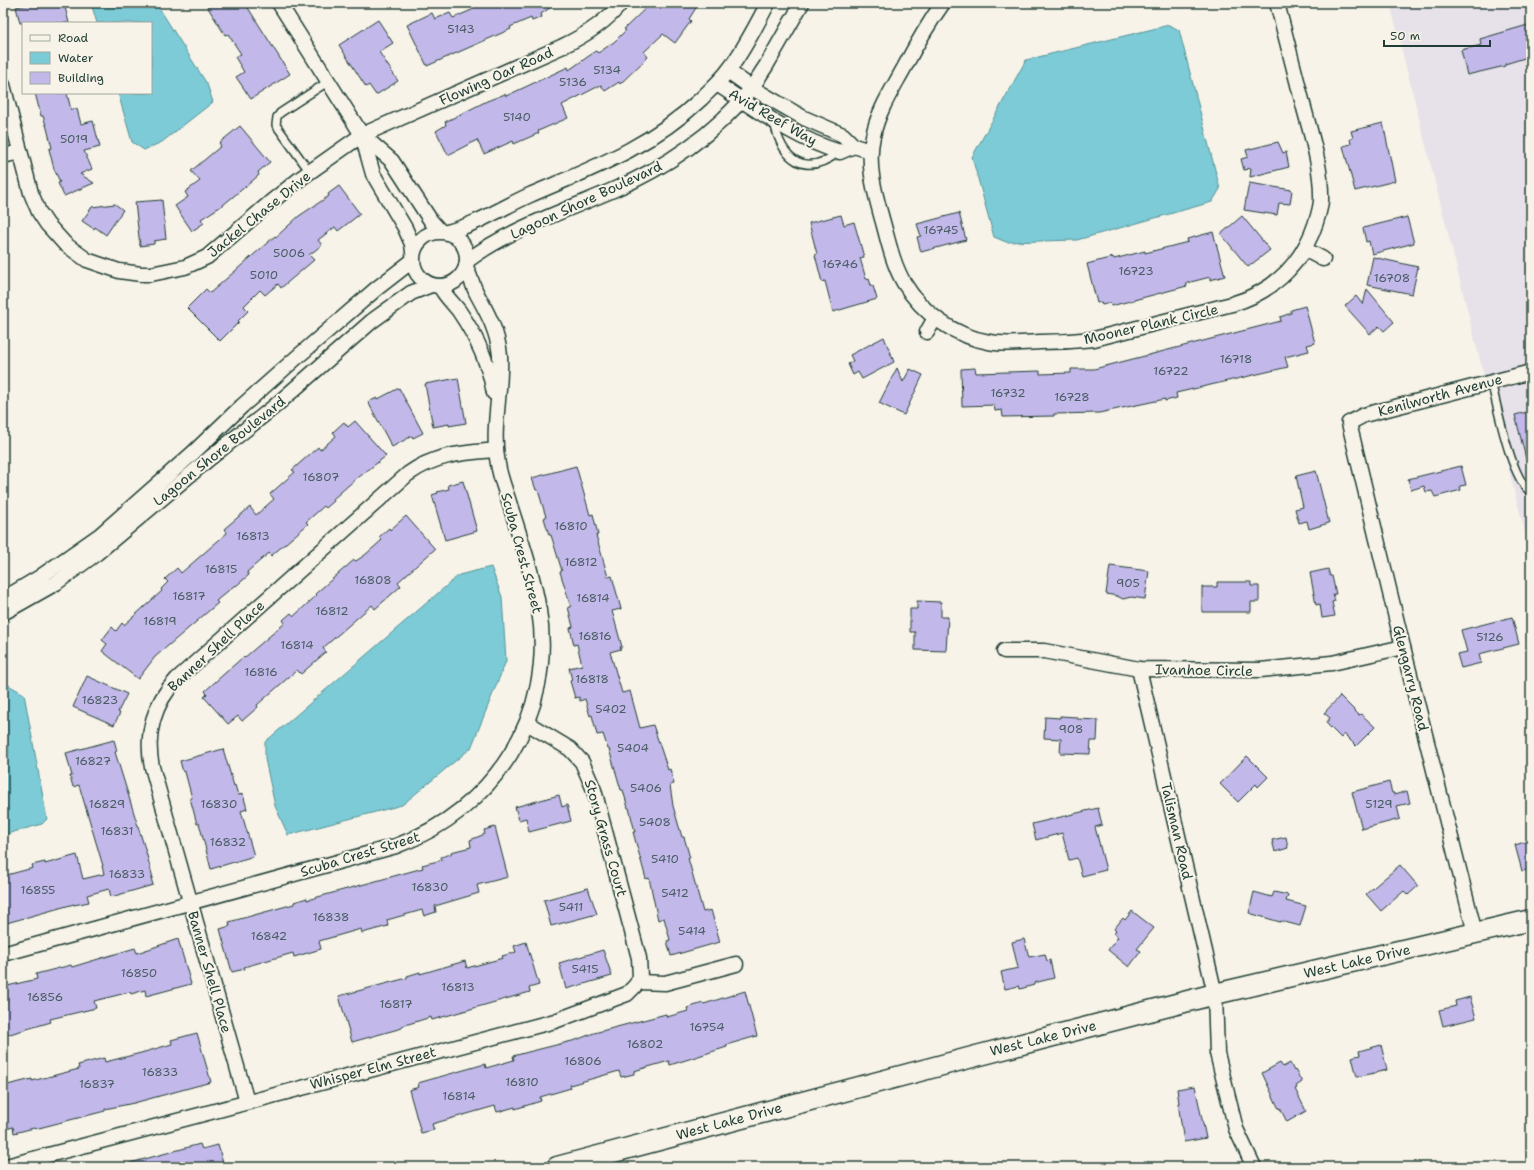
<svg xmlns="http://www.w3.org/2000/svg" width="1534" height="1170" font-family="'Shantell Sans',sans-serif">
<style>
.built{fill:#e7e1e9}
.water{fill:#7bcbd7;stroke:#569296}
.building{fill:#c3b8ea;stroke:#1f3d34}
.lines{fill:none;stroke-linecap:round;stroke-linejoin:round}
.lane-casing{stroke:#1f3d34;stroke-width:10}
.street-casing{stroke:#1f3d34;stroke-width:17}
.secondary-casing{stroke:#1f3d34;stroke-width:23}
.lane{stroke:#f7f3e8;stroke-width:7}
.street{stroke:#f7f3e8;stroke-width:14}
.secondary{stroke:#f7f3e8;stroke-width:20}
.labels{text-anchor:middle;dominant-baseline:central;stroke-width:4;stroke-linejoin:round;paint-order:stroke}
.number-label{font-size:12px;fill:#485c62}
.street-label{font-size:14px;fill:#1f3d34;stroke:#f7f3e8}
</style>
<rect width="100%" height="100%" fill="#f7f3e8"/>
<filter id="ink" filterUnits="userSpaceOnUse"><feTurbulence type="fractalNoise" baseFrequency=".025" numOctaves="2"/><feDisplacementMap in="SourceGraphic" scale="8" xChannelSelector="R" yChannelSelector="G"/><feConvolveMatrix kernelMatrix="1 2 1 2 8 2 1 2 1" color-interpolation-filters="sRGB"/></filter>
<g filter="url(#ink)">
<g class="built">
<polygon points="1390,3 1531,3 1531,365 1484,376"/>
<polygon points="1531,379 1531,555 1488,390"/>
</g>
<g class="water">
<polygon points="91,3 156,3 207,84 213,102 162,142 144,150 132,142 118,93 151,93 151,23 97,23"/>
<polygon points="1169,25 1179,30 1220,189 1212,202 1077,240 1006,242 994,237 972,157 1026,60"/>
<polygon points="491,567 502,597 506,661 471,748 402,805 288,835 275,806 265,759 265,742 459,575"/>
<polygon points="3,682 24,694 47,819 42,824 3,835"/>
</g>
<g class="building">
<polygon points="34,3 64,3 69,23 20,23 16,7"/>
<polygon points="205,3 245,3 290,74 251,99 236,77 244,72 235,57 241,54 228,34 225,35"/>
<polygon points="471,3 557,3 541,14 542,17 532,21 531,18 510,27 511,29 427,66 407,25 432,13 435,19 450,13 453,18 474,9"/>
<polygon points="651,3 699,3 689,19 691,21 675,43 663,34 644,52 648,57 620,84 619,82 605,91 601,85 562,105 568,118 538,131 539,133 514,144 513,141 484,154 477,140 448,155 436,131 446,125 445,122 487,101 505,94 506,96 568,67 569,70 596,51 598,53 614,42 626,30 624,29"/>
<polygon points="378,20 393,43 379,52 398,81 376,95 369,85 366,87 339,45"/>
<polygon points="1531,24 1531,56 1505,64 1505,66 1467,75 1461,50 1481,45 1480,39"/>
<polygon points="35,93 67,93 71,110 77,109 81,124 93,121 100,147 84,151 92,169 80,174 94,183 64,196 58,183 60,182 54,169 49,149 52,148 47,128 43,116 41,116"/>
<polygon points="1383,123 1395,181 1355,191 1343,146 1351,144 1350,139 1353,138 1351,131"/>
<polygon points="240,126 270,162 258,172 259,175 251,182 223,205 201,219 204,223 192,231 175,206 188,197 185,192 200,181 191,171 221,146 219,143"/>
<polygon points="1278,142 1283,153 1286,152 1289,167 1250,177 1251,168 1244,170 1241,159 1248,157 1246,150"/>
<polygon points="1249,183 1292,190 1290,204 1279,203 1277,215 1244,210"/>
<polygon points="339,186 360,214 338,231 335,227 318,240 322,245 309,255 314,260 281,288 278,284 265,295 260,290 244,306 248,311 238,321 239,322 220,341 187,308 206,289 210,293 275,236 276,237 299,216 329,196 328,194"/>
<polygon points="162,200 166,239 154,241 154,244 140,246 135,202"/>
<polygon points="115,204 123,210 106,235 95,227 94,229 82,221 92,207"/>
<polygon points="959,213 966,240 921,252 917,237 921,236 917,224"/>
<polygon points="841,215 844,225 854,222 864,257 860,258 866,279 869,278 871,286 873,286 877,299 833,312 825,281 822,282 815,255 817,254 809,223"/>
<polygon points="1242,216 1270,250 1248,267 1221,234"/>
<polygon points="1407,217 1414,243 1372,254 1369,241 1366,242 1363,228"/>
<polygon points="1213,232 1225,276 1210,280 1210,277 1187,283 1187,286 1111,306 1110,303 1102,305 1101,302 1097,303 1087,264 1113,257 1114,259 1145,251 1145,253 1188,242 1187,239"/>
<polygon points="1373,257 1418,267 1412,294 1367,285"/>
<polygon points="1367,289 1394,322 1384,331 1379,326 1370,334 1345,306 1356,296 1363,305"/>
<polygon points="1305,306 1315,343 1307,345 1309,351 1285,357 1288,367 1176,393 1177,398 1165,401 1165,399 1099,413 1054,414 1054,416 1003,417 1002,410 995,411 994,405 962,406 961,369 975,368 976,373 1040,371 1040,374 1071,373 1071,369 1094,369 1281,321 1280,317 1291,313 1291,310"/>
<polygon points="884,337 894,362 862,379 858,372 853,375 848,364 853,361 850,355"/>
<polygon points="897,368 903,382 910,369 923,375 904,415 879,403"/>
<polygon points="458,378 466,423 449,426 449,424 433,427 425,384"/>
<polygon points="399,388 423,433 413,438 412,436 392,447 368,402 377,398 378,399"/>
<polygon points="1531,411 1531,462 1527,463 1515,415"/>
<polygon points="355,421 386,456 359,477 358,477 333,499 334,501 326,508 324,506 306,522 308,524 271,556 269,553 247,572 249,575 236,586 235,585 216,601 218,603 155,657 138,679 102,651 107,644 102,640 112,627 116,631 122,623 124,625 162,591 161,589 168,582 165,579 177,568 181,573 227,533 224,529 250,507 256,515 274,499 270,494 295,472 292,470 318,447 320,450 336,436 333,432 344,422 348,427"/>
<polygon points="576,466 590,515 593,514 598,535 596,535 608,577 612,576 621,609 612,611 622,647 620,647 621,649 610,652 622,693 630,691 640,728 653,725 668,770 670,769 674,784 670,785 673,806 682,837 684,837 690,858 688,858 703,912 711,910 720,942 671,956 667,941 670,940 664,918 658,920 649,878 646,879 633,832 635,832 629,808 628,808 623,790 621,790 609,749 608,749 603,734 597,735 592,715 590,716 585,699 580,701 579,697 575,698 570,681 572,680 569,668 582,665 577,644 574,645 570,628 573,627 568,607 571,607 560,572 562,571 551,535 549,535 544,518 546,517 538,490 536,490 532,478"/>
<polygon points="1461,466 1466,485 1460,486 1461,490 1435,497 1432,491 1426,492 1424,486 1411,490 1408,479"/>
<polygon points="1316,471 1329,523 1309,529 1307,521 1299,523 1295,509 1303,507 1296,476"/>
<polygon points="463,481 477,531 445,540 432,495 438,493 437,492 449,489 448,485"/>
<polygon points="406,516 435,549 398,582 401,586 375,609 372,605 323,648 326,652 301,674 297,670 257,705 258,707 242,721 238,716 228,724 204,697 207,694 205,691 243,657 244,658 285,623 283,620 291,613 294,616 317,595 315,594 354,560 356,561 365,555 382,540 379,537 389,528 390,530"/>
<polygon points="1110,566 1149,571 1145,599 1131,597 1123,599 1117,596 1106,594"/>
<polygon points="1328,569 1330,576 1332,576 1336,594 1333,594 1335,601 1332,602 1335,616 1322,618 1320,604 1316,605 1310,573"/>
<polygon points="1217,582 1251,582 1251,586 1259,586 1259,602 1251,602 1251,612 1202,612 1202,587 1217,587"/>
<polygon points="917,601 941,602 941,617 948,617 946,651 915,650 915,632 910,632 910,609 917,609"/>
<polygon points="1512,617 1519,644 1479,654 1481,663 1461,668 1457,654 1467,652 1461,630"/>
<polygon points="87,676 127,694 118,712 120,713 114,725 73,707"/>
<polygon points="1340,696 1359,715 1361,714 1375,727 1356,746 1344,734 1341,738 1326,723 1330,718 1324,713"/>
<polygon points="1060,716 1077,717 1077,719 1098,720 1097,741 1091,741 1090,754 1060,753 1061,739 1044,738 1045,717 1060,718"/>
<polygon points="114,740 117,751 115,752 146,852 153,878 151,878 153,885 111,897 109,889 87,895 89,902 74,905 74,904 3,924 3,876 33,868 32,865 45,862 45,864 77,855 83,879 104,874 102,866 103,866 79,785 73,787 70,776 72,776 66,753"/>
<polygon points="223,749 234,786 235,785 238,795 243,794 247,809 241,811 254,856 211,869 199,823 197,824 190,798 192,798 185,772 183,772 180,761"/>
<polygon points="1247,756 1268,777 1258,787 1256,784 1238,802 1220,784"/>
<polygon points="1389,782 1392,793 1394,793 1394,795 1407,791 1410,803 1397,806 1400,819 1362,829 1352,792"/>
<polygon points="559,795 562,807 567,805 571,821 529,832 526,818 519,820 515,807"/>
<polygon points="1098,808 1102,825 1095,827 1106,870 1082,876 1077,858 1069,860 1062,833 1036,840 1032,824"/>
<polygon points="495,827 508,877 477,885 479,893 435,906 436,912 424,916 422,910 387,920 388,926 362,933 361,929 319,941 321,949 294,957 293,953 244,967 245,969 232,972 220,929 230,926 229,922 294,904 294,902 307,898 307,900 423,868 422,865 442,860 441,857 451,854 451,852 471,847 470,840 485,834 484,830"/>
<polygon points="1286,837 1288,848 1275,852 1272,840"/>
<polygon points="1531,840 1531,869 1522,871 1515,845"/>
<polygon points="1400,865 1418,886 1408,895 1404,891 1381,911 1366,894"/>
<polygon points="588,888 597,914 551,926 544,900"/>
<polygon points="1254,892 1272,897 1274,892 1288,895 1286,901 1306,906 1300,926 1281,921 1280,922 1249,913"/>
<polygon points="1132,911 1154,928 1137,949 1141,951 1129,967 1108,950 1118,937 1114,934 1116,931 1114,929 1123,918 1125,920"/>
<polygon points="178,939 191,984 146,996 145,990 131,994 130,992 94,1001 96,1008 50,1019 51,1022 3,1036 3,987 37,979 36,974 71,965 72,967 135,948 137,953"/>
<polygon points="1024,939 1029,957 1045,954 1047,961 1050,960 1054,978 1034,983 1034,985 1020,989 1019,986 1005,989 1001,972 1018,968 1012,942"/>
<polygon points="526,942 539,985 529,988 530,992 432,1020 431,1017 402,1026 402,1028 352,1042 339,996 407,978 407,976 420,972 420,974 465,961 467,968 503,958 502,956 516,952 514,946"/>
<polygon points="603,950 612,976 566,989 559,963"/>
<polygon points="745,991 757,1036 726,1045 727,1047 670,1065 669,1061 634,1071 634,1074 621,1077 619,1071 570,1085 571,1088 540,1097 541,1101 515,1109 515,1107 497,1112 495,1106 432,1124 434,1130 421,1133 409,1090 419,1087 418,1083 485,1064 486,1068 514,1060 513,1056 532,1051 576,1040 594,1033 666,1014 667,1017 688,1011 687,1008 703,1003 704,1004"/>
<polygon points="1470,997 1476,1018 1443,1026 1439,1010 1456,1006 1455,1001"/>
<polygon points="197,1033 211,1082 134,1103 105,1109 105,1111 35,1129 34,1128 14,1133 13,1127 3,1130 3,1086 32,1079 32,1081 79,1069 78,1065 104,1058 105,1062 141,1053 172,1044 171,1040"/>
<polygon points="1381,1045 1387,1070 1357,1077 1352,1057 1360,1055 1359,1051"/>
<polygon points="1280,1063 1283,1067 1290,1063 1294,1071 1295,1070 1302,1082 1296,1086 1297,1088 1295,1089 1306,1111 1287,1122 1280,1108 1279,1109 1262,1073"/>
<polygon points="1195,1086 1206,1138 1184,1142 1178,1103 1179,1103 1177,1089"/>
<polygon points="200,1144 202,1149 218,1145 224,1167 130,1167 130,1163"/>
</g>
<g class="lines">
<g class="lane-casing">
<g id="lane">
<path d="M774 122C782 160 805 178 839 152"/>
<polyline points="310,172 276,125 277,117 280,113 329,81"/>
<path d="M1491 381C1497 405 1511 480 1531 492"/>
</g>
</g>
<g class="street-casing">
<g id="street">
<polyline points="279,3 362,135 373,174 405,228 412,244 413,252"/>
<path d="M943 3C928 24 916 45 904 68 892 90 878 111 873 136 866 166 876 197 884 226 889 245 894 266 904 283 922 313 954 336 989 342 1005 345 1023 343 1040 342 1058 342 1076 341 1094 339L1232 304C1269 293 1297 269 1312 233 1316 223 1320 212 1321 201 1322 169 1312 138 1304 108 1295 73 1286 38 1277 3"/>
<polyline points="728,71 752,88 804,118 843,135 854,146 870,151"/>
<path d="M717 84C756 109 795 139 840 152L854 146"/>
<path d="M3 85 31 193 39 212 47 224 65 244 87 260 119 271 141 274H151L185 267 207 257 272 201 301 178 362 135 561 47C584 36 606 23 621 3"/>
<polyline points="362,135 392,161 431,221 440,231"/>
<polyline points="3,156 20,152"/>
<circle cx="440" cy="259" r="27"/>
<path d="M447 232C476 225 503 207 530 195 593 168 650 147 701 99 710 90 720 81 728 71 744 50 756 26 768 3"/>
<polyline points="1304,249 1323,259"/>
<path d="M467 261C509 229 565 211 613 190 665 168 716 133 751 89 756 82 761 73 766 66 778 45 790 24 802 3"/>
<path d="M440 286C444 295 453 303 459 311 476 336 489 363 494 393"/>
<polyline points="927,332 935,318"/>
<polyline points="3,599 40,577 100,535 193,453 242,406 295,359 376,289 412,261"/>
<polyline points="3,613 56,583 97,553 210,458 275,406 372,321 411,293 431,285"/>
<polyline points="1004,651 1044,651 1139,669 1260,670 1332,663 1403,647"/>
<polyline points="1139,669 1215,994 1217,1053 1236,1129 1254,1167"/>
<polyline points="1475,933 1403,647 1349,423 1364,415 1531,372"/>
<path d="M3 954 396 846C494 810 556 715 539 610 533 574 520 537 509 502 505 489 500 477 498 464 491 428 502 392 500 356 498 332 488 314 477 294 473 286 470 276 466 267"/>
<polyline points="638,982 665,983 736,964"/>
<path d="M247 1102 152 767C145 734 154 703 177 679L408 474C436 454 463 453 496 450"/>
<polyline points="3,1167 555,1021 627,994 636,985 640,977 639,958 594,790 582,762 570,749 527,723"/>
</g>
</g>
<g class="secondary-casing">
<polyline id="secondary" points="557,1167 980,1055 1215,994 1531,920"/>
</g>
<use href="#lane" class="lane"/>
<use href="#street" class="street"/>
<use href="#secondary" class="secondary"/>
</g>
</g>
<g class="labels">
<g class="number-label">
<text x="461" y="29">5143</text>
<text x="607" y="70">5134</text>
<text x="573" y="82">5136</text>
<text x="517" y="117">5140</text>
<text x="74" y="139">5019</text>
<text x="941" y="230">16745</text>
<text x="289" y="253">5006</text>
<text x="840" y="264">16746</text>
<text x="1136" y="271">16723</text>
<text x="264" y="275">5010</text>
<text x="1392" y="278">16708</text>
<text x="1236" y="359">16718</text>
<text x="1171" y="371">16722</text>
<text x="1008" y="393">16732</text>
<text x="1072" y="397">16728</text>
<text x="321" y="477">16807</text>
<text x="571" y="526">16810</text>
<text x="253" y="536">16813</text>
<text x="581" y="562">16812</text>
<text x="221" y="569">16815</text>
<text x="373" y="580">16808</text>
<text x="1128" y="583">905</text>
<text x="189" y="596">16817</text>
<text x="593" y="598">16814</text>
<text x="332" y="611">16812</text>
<text x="160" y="621">16819</text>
<text x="595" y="636">16816</text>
<text x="1490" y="637">5126</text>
<text x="297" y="645">16814</text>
<text x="261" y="672">16816</text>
<text x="592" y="679">16818</text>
<text x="100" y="700">16823</text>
<text x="611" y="709">5402</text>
<text x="1071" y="729">908</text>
<text x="633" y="748">5404</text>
<text x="93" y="761">16827</text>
<text x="646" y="788">5406</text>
<text x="107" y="804">16829</text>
<text x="219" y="804">16830</text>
<text x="1379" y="804">5129</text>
<text x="655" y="822">5408</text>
<text x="117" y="831">16831</text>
<text x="228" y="842">16832</text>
<text x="665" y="859">5410</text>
<text x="127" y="874">16833</text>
<text x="430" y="887">16830</text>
<text x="38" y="890">16855</text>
<text x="675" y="893">5412</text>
<text x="571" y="907">5411</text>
<text x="331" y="917">16838</text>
<text x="692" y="931">5414</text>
<text x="269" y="936">16842</text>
<text x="585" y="969">5415</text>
<text x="139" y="973">16850</text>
<text x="458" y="987">16813</text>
<text x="45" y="997">16856</text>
<text x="396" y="1004">16817</text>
<text x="707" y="1027">16754</text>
<text x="645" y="1044">16802</text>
<text x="583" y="1061">16806</text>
<text x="160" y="1072">16833</text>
<text x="522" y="1082">16810</text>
<text x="97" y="1084">16837</text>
<text x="459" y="1096">16814</text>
</g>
<g class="street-label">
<text transform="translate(496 76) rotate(-24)">Flowing Oar Road</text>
<text transform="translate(773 117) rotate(30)">Avid Reef Way</text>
<text transform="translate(586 200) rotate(-25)">Lagoon Shore Boulevard</text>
<text transform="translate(259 214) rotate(-39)">Jackel Chase Drive</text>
<text transform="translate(1151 324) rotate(-13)">Mooner Plank Circle</text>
<text transform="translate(1440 395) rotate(-15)">Kenilworth Avenue</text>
<text transform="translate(219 451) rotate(-39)">Lagoon Shore Boulevard</text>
<text transform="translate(522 553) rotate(75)">Scuba Crest Street</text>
<text transform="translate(216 646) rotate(-43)">Banner Shell Place</text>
<text transform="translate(1204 670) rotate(1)">Ivanhoe Circle</text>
<text transform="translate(1411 678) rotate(76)">Glengarry Road</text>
<text transform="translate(1177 831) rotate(77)">Talisman Road</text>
<text transform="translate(606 838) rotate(74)">Story Grass Court</text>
<text transform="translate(360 854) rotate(-17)">Scuba Crest Street</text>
<text transform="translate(1357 961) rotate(-13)">West Lake Drive</text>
<text transform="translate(210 972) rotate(74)">Banner Shell Place</text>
<text transform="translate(1043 1038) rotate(-14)">West Lake Drive</text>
<text transform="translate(373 1068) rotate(-15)">Whisper Elm Street</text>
<text transform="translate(729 1121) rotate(-15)">West Lake Drive</text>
</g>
</g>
<rect width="1534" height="1170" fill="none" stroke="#f7f3e8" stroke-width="16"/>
<rect x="8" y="8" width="1518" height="1154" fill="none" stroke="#1f3d34" stroke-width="1.5" filter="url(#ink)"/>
<rect x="22" y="22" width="130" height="72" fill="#f7f3e8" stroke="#a1aaa0"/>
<rect x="30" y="35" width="20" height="6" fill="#f7f3e8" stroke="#a1aaa0"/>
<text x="58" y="42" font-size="12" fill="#1f3d34">Road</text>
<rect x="30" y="52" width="20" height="12" fill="#7bcbd7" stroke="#a1aaa0"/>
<text x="58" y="62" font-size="12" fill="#1f3d34">Water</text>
<rect x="30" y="72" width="20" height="12" fill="#c3b8ea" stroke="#a1aaa0"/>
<text x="58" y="82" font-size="12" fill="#1f3d34">Building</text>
<path d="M1384 40v6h106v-6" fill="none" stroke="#1f3d34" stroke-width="2"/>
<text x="1390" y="40" font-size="12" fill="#1f3d34" stroke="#f7f3e8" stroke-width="3" paint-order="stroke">50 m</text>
</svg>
